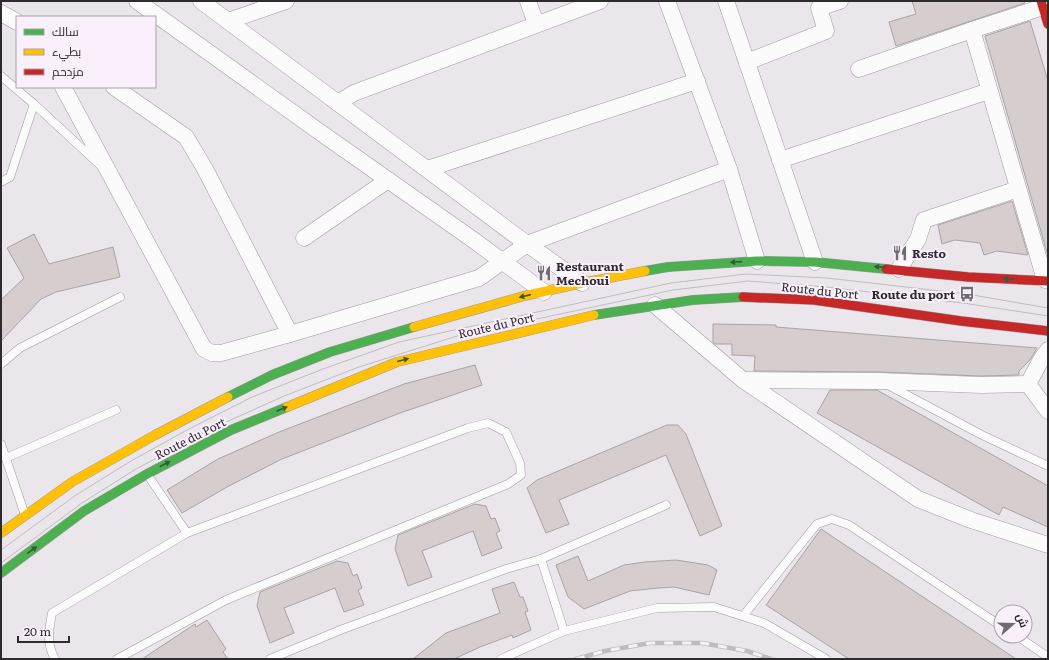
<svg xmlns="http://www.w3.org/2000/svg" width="1049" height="660" font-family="Literata,Cairo,serif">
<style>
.building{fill:#d6cdce;stroke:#a8a3a5}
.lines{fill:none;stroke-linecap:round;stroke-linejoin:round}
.lane-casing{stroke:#9f9b9f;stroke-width:9}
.street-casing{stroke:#9f9b9f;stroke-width:17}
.fast-casing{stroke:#9f9b9f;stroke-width:10}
.slow-casing{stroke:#9f9b9f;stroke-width:10}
.jam-casing{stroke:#9f9b9f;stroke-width:10}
.lane{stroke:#fcfbfc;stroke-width:8}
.street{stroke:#fcfbfc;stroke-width:16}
.fast{stroke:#4caf50;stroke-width:9}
.slow{stroke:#ffc107;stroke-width:9}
.jam{stroke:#c62828;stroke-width:9}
.tram{stroke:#bebdbe;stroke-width:1}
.rail-casing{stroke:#bebdbe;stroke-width:4.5}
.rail{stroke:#f9f0fc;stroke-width:3;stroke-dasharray:9;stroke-linecap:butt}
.oneway{fill:#38593b}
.labels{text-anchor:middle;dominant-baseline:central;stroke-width:4;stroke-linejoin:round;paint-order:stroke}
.poi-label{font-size:12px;font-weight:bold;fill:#2e2b2f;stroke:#f9f0fc;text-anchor:start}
.street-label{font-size:12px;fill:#2e2b2f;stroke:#f9f0fc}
</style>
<rect width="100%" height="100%" fill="#ebe6eb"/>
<g class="building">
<polygon points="912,1 1024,1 1025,3 896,46 889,22 916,14"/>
<polygon points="1030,21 1048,81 1048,256 985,36"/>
<polygon points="1012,201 1028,255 997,251 984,255 980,243 955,240 942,244 938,225"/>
<polygon points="34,234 49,264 113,247 120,277 56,292 41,299 1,341 1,300 24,278 7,248"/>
<polygon points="713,324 776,325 776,327 1037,348 1030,360 1019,371 1019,375 981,376 880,372 754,371 755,356 732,355 732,344 715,344 713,342"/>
<polygon points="475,365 482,385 400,413 282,459 227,487 182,513 167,490 218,459 279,432 404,384"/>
<polygon points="830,390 877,390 1048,486 1048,527 1003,507 999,515 817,413"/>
<polygon points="667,425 678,425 686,434 722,526 700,536 666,455 559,500 569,524 546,533 527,488 537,480"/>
<polygon points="475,504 486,506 491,519 495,518 500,531 496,533 502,548 482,556 473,531 422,551 432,577 408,586 395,549 398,535"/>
<polygon points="821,529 1016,659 849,659 766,605"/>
<polygon points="578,556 588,581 624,565 645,562 676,560 708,565 717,570 709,595 674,587 658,588 630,591 584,609 568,597 556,565"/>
<polygon points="337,561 348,563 353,576 357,574 362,588 358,590 364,605 344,612 335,588 284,608 294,633 270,643 257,606 260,592"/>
<polygon points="514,582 520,597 523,597 528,611 525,612 531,630 513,638 512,635 480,647 454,659 413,659 446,633 500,613 492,589"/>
<polygon points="207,620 226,649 223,652 228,659 142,659 195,624 196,627"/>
</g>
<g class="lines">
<g class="lane-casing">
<g id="lane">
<polyline points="1,76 34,104 100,165"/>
<polyline points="1,182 10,177 34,104"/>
<polyline points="1,364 20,348 120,297"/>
<polyline points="888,385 982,435 1048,466"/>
<polyline points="1,444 25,515"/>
<polyline points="6,458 116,410"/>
<polyline points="147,474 187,533"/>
<polyline points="541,559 564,631"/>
<polyline points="743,616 817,524 832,519 849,525 1001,626"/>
<polyline points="1017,636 1048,657"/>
<path d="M55 659C46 643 49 630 52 613L187 533 468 428 488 423 506 432 520 463 521 475 508 484 226 600 117 659"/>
<polyline points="270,659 343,629 506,569 541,559 666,505"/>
<polyline points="501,659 564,631 657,608 714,607 764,623 826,659"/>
</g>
</g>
<g class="street-casing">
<g id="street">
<polyline points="137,1 324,135 472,239 544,292"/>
<polyline points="201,1 527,244 582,283"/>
<polyline points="528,1 536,24"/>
<polyline points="667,1 729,169 757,261"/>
<polyline points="726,1 815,262"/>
<polyline points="1,13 17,22"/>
<polyline points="228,21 286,1"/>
<polyline points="972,30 1045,280"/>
<polyline points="747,62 826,31 819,8 840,1"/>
<polyline points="859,69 972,30 1043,7"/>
<polyline points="63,87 204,349 212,353 221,353 290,334 479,278 527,244 729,169"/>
<polyline points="114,87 186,137 205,169 290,334"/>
<polyline points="338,103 354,93 600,1"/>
<polyline points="780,160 989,91"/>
<polyline points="427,169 697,81"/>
<polyline points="304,238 388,180"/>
<polyline points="899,269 918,239 924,220 1018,189"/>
<polyline points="655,305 743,380 918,499 971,520 1048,545"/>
<polyline points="743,380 880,381 981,385 1028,384"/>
<polyline points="1028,384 1042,358 1048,350"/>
<polyline points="1028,384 1048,411"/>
</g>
</g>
<g class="fast-casing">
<g id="fast">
<polyline points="645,271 668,267 757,261 815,262 886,269"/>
<polyline points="594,315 693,300 743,297"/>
<polyline points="228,397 272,375 330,352 414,327"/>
<polyline points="1,573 84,511 147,474 231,430 287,407"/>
</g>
</g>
<g class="slow-casing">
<g id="slow">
<polyline points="414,327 524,296 582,283 645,271"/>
<polyline points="287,407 397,362 594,315"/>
<polyline points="1,533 72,482 155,435 228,397"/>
</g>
</g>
<g class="jam-casing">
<g id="jam">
<polyline points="1041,1 1048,24"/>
<polyline points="886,269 968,277 1048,281"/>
<polyline points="743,297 814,300 961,321 1048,331"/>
</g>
</g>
<use href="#lane" class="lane"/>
<use href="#street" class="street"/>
<use href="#fast" class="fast"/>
<use href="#slow" class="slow"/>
<use href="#jam" class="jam"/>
<g class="tram">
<polyline points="1,550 76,495 131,461 187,430 252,397 323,369 399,342 671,283 746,274 827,278 967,294 1048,308"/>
<polyline points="1,563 82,503 136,469 213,428 284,396 359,367 457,336 673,290 748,281 826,287 963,303 1048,316"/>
</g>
<g class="rail-casing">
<polyline id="rail" points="576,659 605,651 650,643 702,643 747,651 771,659"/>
</g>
<use href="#rail" class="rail"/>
</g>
<defs><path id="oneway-solid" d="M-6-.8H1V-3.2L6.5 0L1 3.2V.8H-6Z"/></defs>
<g class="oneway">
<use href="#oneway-solid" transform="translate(736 262) rotate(176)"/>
<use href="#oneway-solid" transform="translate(880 267) rotate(-175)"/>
<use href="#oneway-solid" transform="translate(1009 279) rotate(-177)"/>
<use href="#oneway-solid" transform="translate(525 296) rotate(167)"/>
<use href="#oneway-solid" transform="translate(403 360) rotate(-15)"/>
<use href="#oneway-solid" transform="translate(282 409) rotate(-23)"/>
<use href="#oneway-solid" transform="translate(165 464) rotate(-27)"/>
<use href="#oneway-solid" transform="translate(32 550) rotate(-36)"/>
</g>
<defs>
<g id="restaurant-bare" transform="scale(1.2)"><path d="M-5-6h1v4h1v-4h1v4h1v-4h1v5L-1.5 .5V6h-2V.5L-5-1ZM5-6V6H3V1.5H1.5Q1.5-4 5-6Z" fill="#706c71" stroke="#f9f0fc" stroke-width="2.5" paint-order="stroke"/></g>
<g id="bus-bare" transform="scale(1.2)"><path d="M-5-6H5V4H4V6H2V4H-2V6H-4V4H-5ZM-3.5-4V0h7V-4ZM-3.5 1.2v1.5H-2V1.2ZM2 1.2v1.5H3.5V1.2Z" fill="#706c71" stroke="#f9f0fc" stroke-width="2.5" paint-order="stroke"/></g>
</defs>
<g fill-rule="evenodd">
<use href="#restaurant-bare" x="900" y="253"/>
<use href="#restaurant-bare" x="544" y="273"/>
<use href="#bus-bare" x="967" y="294"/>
</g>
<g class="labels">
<g class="poi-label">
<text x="912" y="253">Resto</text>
<text x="556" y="266">Restaurant<tspan x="556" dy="14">Mechoui</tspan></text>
<text x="955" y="294" text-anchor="end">Route du port</text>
</g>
<g class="street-label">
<text transform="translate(820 290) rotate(6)">Route du Port</text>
<text transform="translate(496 325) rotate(-13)">Route du Port</text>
<text transform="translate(190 438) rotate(-27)">Route du Port</text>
</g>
</g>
<rect width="1049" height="660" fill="none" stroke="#2e2b2f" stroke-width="4"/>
<rect x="16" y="16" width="140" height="72" fill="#f9f0fc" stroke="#a8a1aa"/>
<rect x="24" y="29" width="20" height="6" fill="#4caf50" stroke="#a8a1aa"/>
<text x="52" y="36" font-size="12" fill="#2e2b2f">سالك</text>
<rect x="24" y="49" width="20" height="6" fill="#ffc107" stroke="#a8a1aa"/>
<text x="52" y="56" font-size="12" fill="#2e2b2f">بطيء</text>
<rect x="24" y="69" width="20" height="6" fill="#c62828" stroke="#a8a1aa"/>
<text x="52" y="76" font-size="12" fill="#2e2b2f">مزدحم</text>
<g transform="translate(1013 624) rotate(70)"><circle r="19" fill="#f9f0fc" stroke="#a8a1aa"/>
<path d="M0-3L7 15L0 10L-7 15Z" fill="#706c71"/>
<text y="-6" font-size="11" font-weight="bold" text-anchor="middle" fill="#2e2b2f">ش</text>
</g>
<path d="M18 636v6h51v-6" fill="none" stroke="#2e2b2f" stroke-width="2"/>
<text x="24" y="636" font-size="12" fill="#2e2b2f" stroke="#f9f0fc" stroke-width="3" paint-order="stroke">20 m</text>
</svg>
